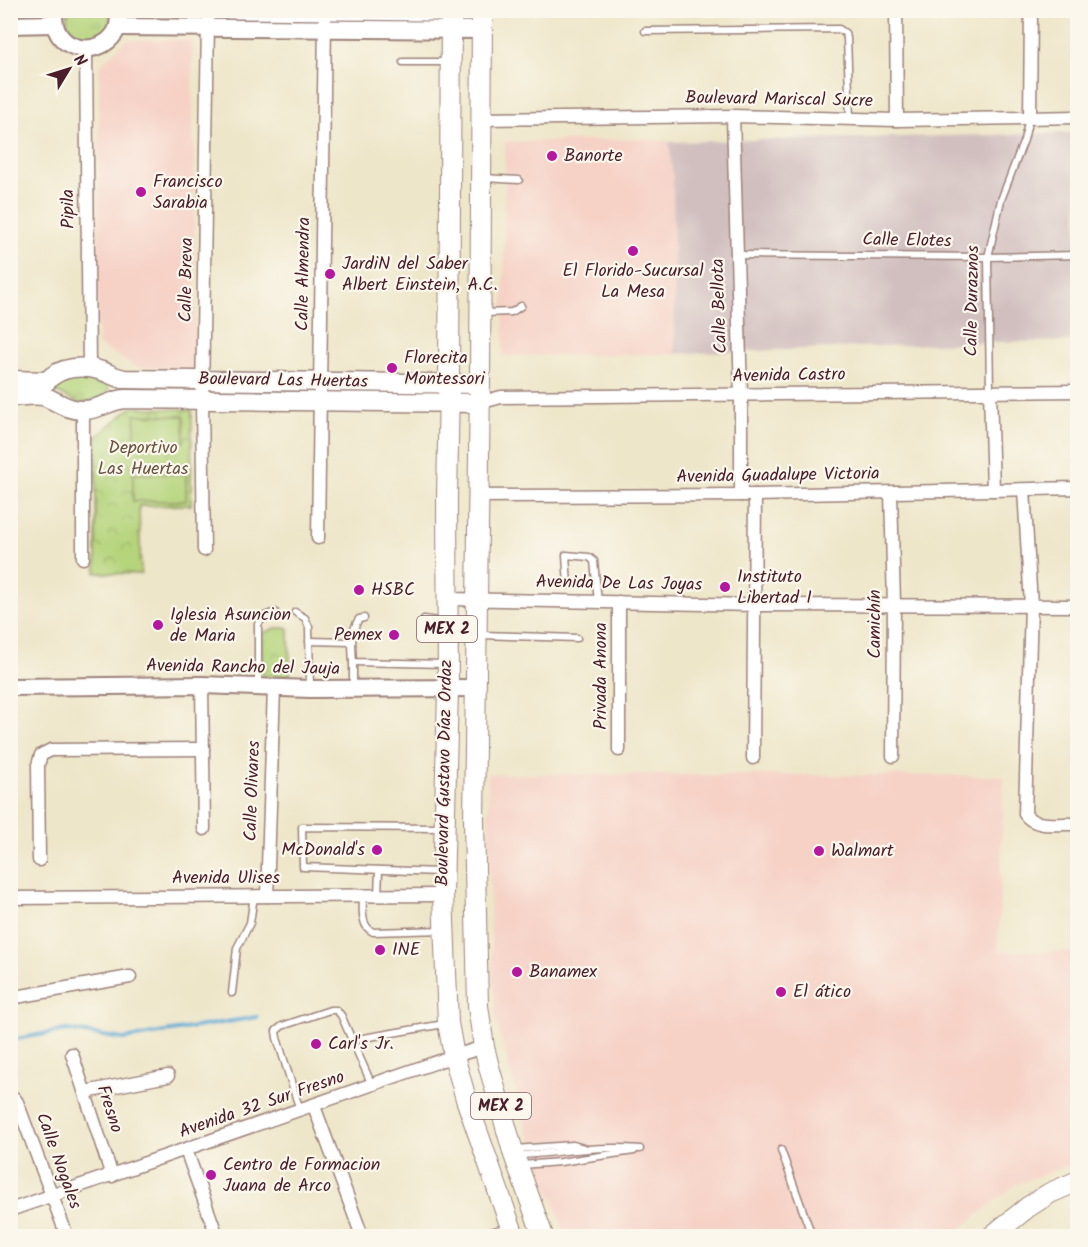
<svg xmlns="http://www.w3.org/2000/svg" width="1088" height="1247" font-family="Kalam,sans-serif">
<style>
.built{fill:#f6d1c6}
.industrial{fill:#d1bfbf}
.grass{fill:url(#grass-tufts);stroke:#807a53;stroke-width:1.5}
.park{fill:url(#park-crowns);stroke:#807a53;stroke-width:1.5}
.pitch{fill:#b5d47b;stroke:#807a53;stroke-width:1.5}
.lines{fill:none;stroke-linecap:round;stroke-linejoin:round}
.stream{stroke:#59a8d3;stroke-width:4}
.service-casing{stroke:#9c827a;stroke-width:9}
.minor-casing{stroke:#9c827a;stroke-width:15}
.tertiary-casing{stroke:#9c827a;stroke-width:20}
.secondary-casing{stroke:#9c827a;stroke-width:21}
.primary-casing{stroke:#9c827a;stroke-width:22}
.service{stroke:#fff;stroke-width:6}
.minor{stroke:#fff;stroke-width:12}
.tertiary{stroke:#fff;stroke-width:16}
.secondary{stroke:#fff;stroke-width:18}
.primary{stroke:#fff;stroke-width:20}
.poi-dot{fill:#b5179e;stroke:#fbf7ec;stroke-width:2}
.labels{text-anchor:middle;dominant-baseline:central;stroke-width:4.5;stroke-linejoin:round;paint-order:stroke}
.shield{fill:#fbf7ec;stroke:#7f6065;stroke-width:1.5}
.shield-label{font-size:16px;font-weight:bold;fill:#4a1f2b}
.street-label{font-size:18px;fill:#4a1f2b;stroke:#fbf7ec}
.poi-label{font-size:18px;fill:#4a1f2b;stroke:#fbf7ec;text-anchor:start}
.park-label{font-size:18px;fill:#6a5543;stroke:#fbf7ec}
</style>
<defs>
<pattern id="grass-tufts" width="24" height="20" patternUnits="userSpaceOnUse" patternTransform="scale(1.5)"><rect width="24" height="20" fill="#b5d47b"/><path d="M3 7l-1-3M5 7V3M7 7l1-3M15 17l-1-3M17 17v-4M19 17l1-3" fill="none" stroke="#9db66a"/></pattern>
<pattern id="park-crowns" width="20" height="18" patternUnits="userSpaceOnUse" patternTransform="scale(1.5)"><rect width="20" height="18" fill="#b5d47b"/><path d="M2 6a3 3 0 1 1 6 0M12 15a3 3 0 1 1 6 0" fill="none" stroke="#9db66a"/></pattern>
</defs>
<rect width="100%" height="100%" fill="#fbf7ec"/>
<filter id="ink" filterUnits="userSpaceOnUse"><feTurbulence type="fractalNoise" baseFrequency=".0167" numOctaves="2"/><feDisplacementMap in="SourceGraphic" scale="12" xChannelSelector="R" yChannelSelector="G"/><feConvolveMatrix kernelMatrix="1 2 1 2 8 2 1 2 1" color-interpolation-filters="sRGB"/></filter>
<filter id="wash" filterUnits="userSpaceOnUse"><feTurbulence type="fractalNoise" baseFrequency=".008" numOctaves="4" result="noise"/><feDisplacementMap in="SourceGraphic" scale="24" xChannelSelector="R" yChannelSelector="G"/><feGaussianBlur stdDeviation="1.35" result="paint"/><feColorMatrix in="noise" values="0 0 0 0 0 0 0 0 0 0 0 0 0 0 0 0 0 1.4 0 .05"/><feComposite in="paint" operator="in"/></filter>
<g filter="url(#wash)">
<rect width="100%" height="100%" fill="#eee6c9"/>
<g class="built">
<polygon points="127,40 192,40 196,369 136,367 98,344 99,66"/>
<polygon points="647,139 669,142 673,178 675,354 503,356 505,142"/>
<polygon points="488,774 1004,776 998,951 1077,952 1077,1162 1015,1185 951,1236 566,1236 528,1135 496,1020 491,942"/>
</g>
<polygon class="industrial" points="1077,133 1077,341 989,342 675,354 673,178 669,142"/>
<g class="grass">
<path d="M68 11H109C119 48 59 49 68 11Z"/>
<path d="M73 376C86 377 117 376 106 397L80 404 54 391 56 383Z"/>
</g>
<g class="park">
<polygon points="132,407 192,410 191,505 139,506 141,574 96,573 96,437"/>
<polygon points="275,628 289,628 290,676 262,676 261,634"/>
</g>
<g class="pitch">
<polygon points="135,415 184,416 184,442 135,441"/>
<rect x="133" y="474" width="53" height="27"/>
</g>
<g class="lines">
<polyline class="stream" points="10,1040 67,1030 123,1039 257,1017"/>
</g>
</g>
<g filter="url(#ink)">
<g class="lines">
<g class="service-casing">
<g id="service">
<polyline points="645,31 839,29 845,33 847,38 850,119"/>
<polyline points="403,62 448,62"/>
<polyline points="484,178 519,180"/>
<polyline points="737,255 988,257 1078,255"/>
<polyline points="484,313 512,312 521,306"/>
<polyline points="990,391 988,257 1001,200 1024,140 1029,118"/>
<polyline points="568,585 566,555 589,557 594,561 598,602"/>
<polyline points="295,612 305,618 309,627 310,689"/>
<path d="M364 618 359 619C350 632 352 648 353 662L446 664"/>
<polyline points="424,619 444,622"/>
<polyline points="481,635 577,638"/>
<polyline points="309,641 351,642"/>
<polyline points="353,662 353,688"/>
<polyline points="258,686 258,624 265,616 275,612"/>
<polyline points="439,872 303,867 302,827 442,828"/>
<polyline points="378,895 379,870"/>
<path d="M363 896C363 908 360 926 373 932L443 930"/>
<polyline points="232,993 237,948 250,923 254,896"/>
<polyline points="372,1085 352,1040 444,1024"/>
<polyline points="300,1110 277,1038 276,1031 282,1026 330,1010 336,1010 341,1015 352,1040"/>
<polyline points="514,1149 573,1145 587,1149"/>
<polyline points="781,1150 812,1236"/>
<path d="M518 1155C559 1153 599 1145 640 1149"/>
<polyline points="522,1165 560,1162 634,1151"/>
<polyline points="477,1236 508,1227"/>
</g>
</g>
<g class="minor-casing">
<g id="minor">
<polyline points="896,10 897,120"/>
<polyline points="86,50 89,368"/>
<polyline points="733,116 741,395 741,495"/>
<polyline points="1030,117 1031,10"/>
<polyline points="481,119 733,116 897,120 1078,117"/>
<polyline points="990,391 993,490"/>
<polyline points="479,403 501,397 1078,391"/>
<polyline points="83,410 83,558"/>
<path d="M1024 490 1031 605 1025 814C1034 829 1062 823 1078 824"/>
<polyline points="891,493 894,604 893,756"/>
<polyline points="478,496 755,495 1078,488"/>
<polyline points="318,538 325,21"/>
<polyline points="204,550 202,399 208,21"/>
<polyline points="447,599 755,605 1078,606"/>
<polyline points="619,602 619,750"/>
<polyline points="202,685 204,829"/>
<polyline points="753,758 755,495"/>
<polyline points="39,860 38,765 41,755 51,750 203,749"/>
<polyline points="267,896 274,688"/>
<polyline points="10,898 443,895"/>
<polyline points="10,998 130,977"/>
<polyline points="72,1054 112,1176"/>
<polyline points="85,1092 168,1076"/>
<polyline points="10,1097 14,1098 17,1102 67,1236"/>
<polyline points="314,1106 362,1236"/>
<polyline points="186,1150 217,1236"/>
<polyline points="10,1210 454,1056 484,1047"/>
</g>
</g>
<g class="tertiary-casing">
<g id="tertiary">
<path d="M55 10C54 15 54 21 55 25 62 55 105 56 117 29 119 24 119 17 119 10"/>
<polyline points="204,10 482,13"/>
<polyline points="10,25 54,24"/>
<polyline points="118,27 481,30"/>
<polyline points="10,687 202,685 310,689 475,688"/>
</g>
</g>
<g class="secondary-casing">
<g id="secondary">
<path d="M10 380 47 381C60 366 84 365 102 371 111 374 116 378 125 379L480 384"/>
<path d="M10 397C21 397 39 393 48 398 60 403 70 411 84 410 99 410 111 400 125 399L479 403"/>
</g>
</g>
<g class="primary-casing">
<g id="primary">
<polyline points="451,10 449,384 447,501 448,689 443,895 448,1023 454,1056 466,1099 514,1236"/>
<polyline points="482,10 480,384 474,820 478,1006 484,1047 489,1067 514,1155 543,1236"/>
<polyline points="992,1236 1028,1207 1050,1193 1078,1181"/>
</g>
</g>
<use href="#service" class="service"/>
<use href="#minor" class="minor"/>
<use href="#tertiary" class="tertiary"/>
<use href="#secondary" class="secondary"/>
<use href="#primary" class="primary"/>
</g>
</g>
<g class="poi-dot">
<circle cx="552" cy="156" r="6"/>
<circle cx="141" cy="192" r="6"/>
<circle cx="633" cy="251" r="6"/>
<circle cx="330" cy="274" r="6"/>
<circle cx="392" cy="368" r="6"/>
<circle cx="725" cy="587" r="6"/>
<circle cx="359" cy="590" r="6"/>
<circle cx="158" cy="625" r="6"/>
<circle cx="394" cy="635" r="6"/>
<circle cx="377" cy="850" r="6"/>
<circle cx="819" cy="851" r="6"/>
<circle cx="380" cy="950" r="6"/>
<circle cx="517" cy="972" r="6"/>
<circle cx="781" cy="992" r="6"/>
<circle cx="316" cy="1044" r="6"/>
<circle cx="211" cy="1175" r="6"/>
</g>
<g class="labels">
<g class="shield">
<rect x="417" y="616" width="60" height="26" rx="4.5"/>
<rect x="471" y="1093" width="60" height="26" rx="4.5"/>
</g>
<g class="shield-label">
<text x="447" y="629">MEX 2</text>
<text x="501" y="1106">MEX 2</text>
</g>
<g class="street-label">
<text transform="translate(779 100) rotate(1)">Boulevard Mariscal Sucre</text>
<text transform="translate(69 209) rotate(-91)">Pipila</text>
<text transform="translate(907 241) rotate(1)">Calle Elotes</text>
<text transform="translate(304 274) rotate(-89)">Calle Almendra</text>
<text transform="translate(187 280) rotate(-89)">Calle Breva</text>
<text transform="translate(973 301) rotate(-89)">Calle Duraznos</text>
<text transform="translate(720 306) rotate(-92)">Calle Bellota</text>
<text transform="translate(789 376) rotate(-1)">Avenida Castro</text>
<text transform="translate(283 381) rotate(1)">Boulevard Las Huertas</text>
<text transform="translate(778 476) rotate(-1)">Avenida Guadalupe Victoria</text>
<text transform="translate(619 584) rotate(1)">Avenida De Las Joyas</text>
<text transform="translate(875 624) rotate(-90)">Camichín</text>
<text transform="translate(243 668) rotate(1)">Avenida Rancho del Jauja</text>
<text transform="translate(601 676) rotate(-90)">Privada Anona</text>
<text transform="translate(445 773) rotate(-89)">Boulevard Gustavo Díaz Ordaz</text>
<text transform="translate(253 791) rotate(-88)">Calle Olivares</text>
<text x="226" y="878">Avenida Ulises</text>
<text transform="translate(262 1105) rotate(-19)">Avenida 32 Sur Fresno</text>
<text transform="translate(109 1109) rotate(72)">Fresno</text>
<text transform="translate(58 1161) rotate(70)">Calle Nogales</text>
</g>
<g class="poi-label">
<text x="564" y="156">Banorte</text>
<text x="153" y="182">Francisco<tspan x="153" dy="21">Sarabia</tspan></text>
<text x="342" y="264">JardiN del Saber<tspan x="342" dy="21">Albert Einstein, A.C.</tspan></text>
<text x="633" y="271" text-anchor="middle">El Florido-Sucursal<tspan x="633" dy="21">La Mesa</tspan></text>
<text x="404" y="358">Florecita<tspan x="404" dy="21">Montessori</tspan></text>
<text x="737" y="577">Instituto<tspan x="737" dy="21">Libertad I</tspan></text>
<text x="371" y="590">HSBC</text>
<text x="170" y="615">Iglesia Asuncion<tspan x="170" dy="21">de Maria</tspan></text>
<text x="382" y="635" text-anchor="end">Pemex</text>
<text x="365" y="850" text-anchor="end">McDonald's</text>
<text x="831" y="851">Walmart</text>
<text x="392" y="950">INE</text>
<text x="529" y="972">Banamex</text>
<text x="793" y="992">El ático</text>
<text x="328" y="1044">Carl's Jr.</text>
<text x="223" y="1165">Centro de Formacion<tspan x="223" dy="21">Juana de Arco</tspan></text>
</g>
<g class="park-label">
<text x="143" y="448">Deportivo<tspan x="143" dy="21">Las Huertas</tspan></text>
</g>
</g>
<rect width="1088" height="1247" fill="none" stroke="#fbf7ec" stroke-width="36"/>
<g transform="translate(69 69) rotate(52)" stroke="#fbf7ec" stroke-width="4.5" paint-order="stroke">
<path d="M0-4.5L10 22L0 15L-10 22Z" fill="#4a1f2b"/>
<text y="-9" font-size="16" font-weight="bold" text-anchor="middle" fill="#4a1f2b">N</text>
</g>
</svg>
